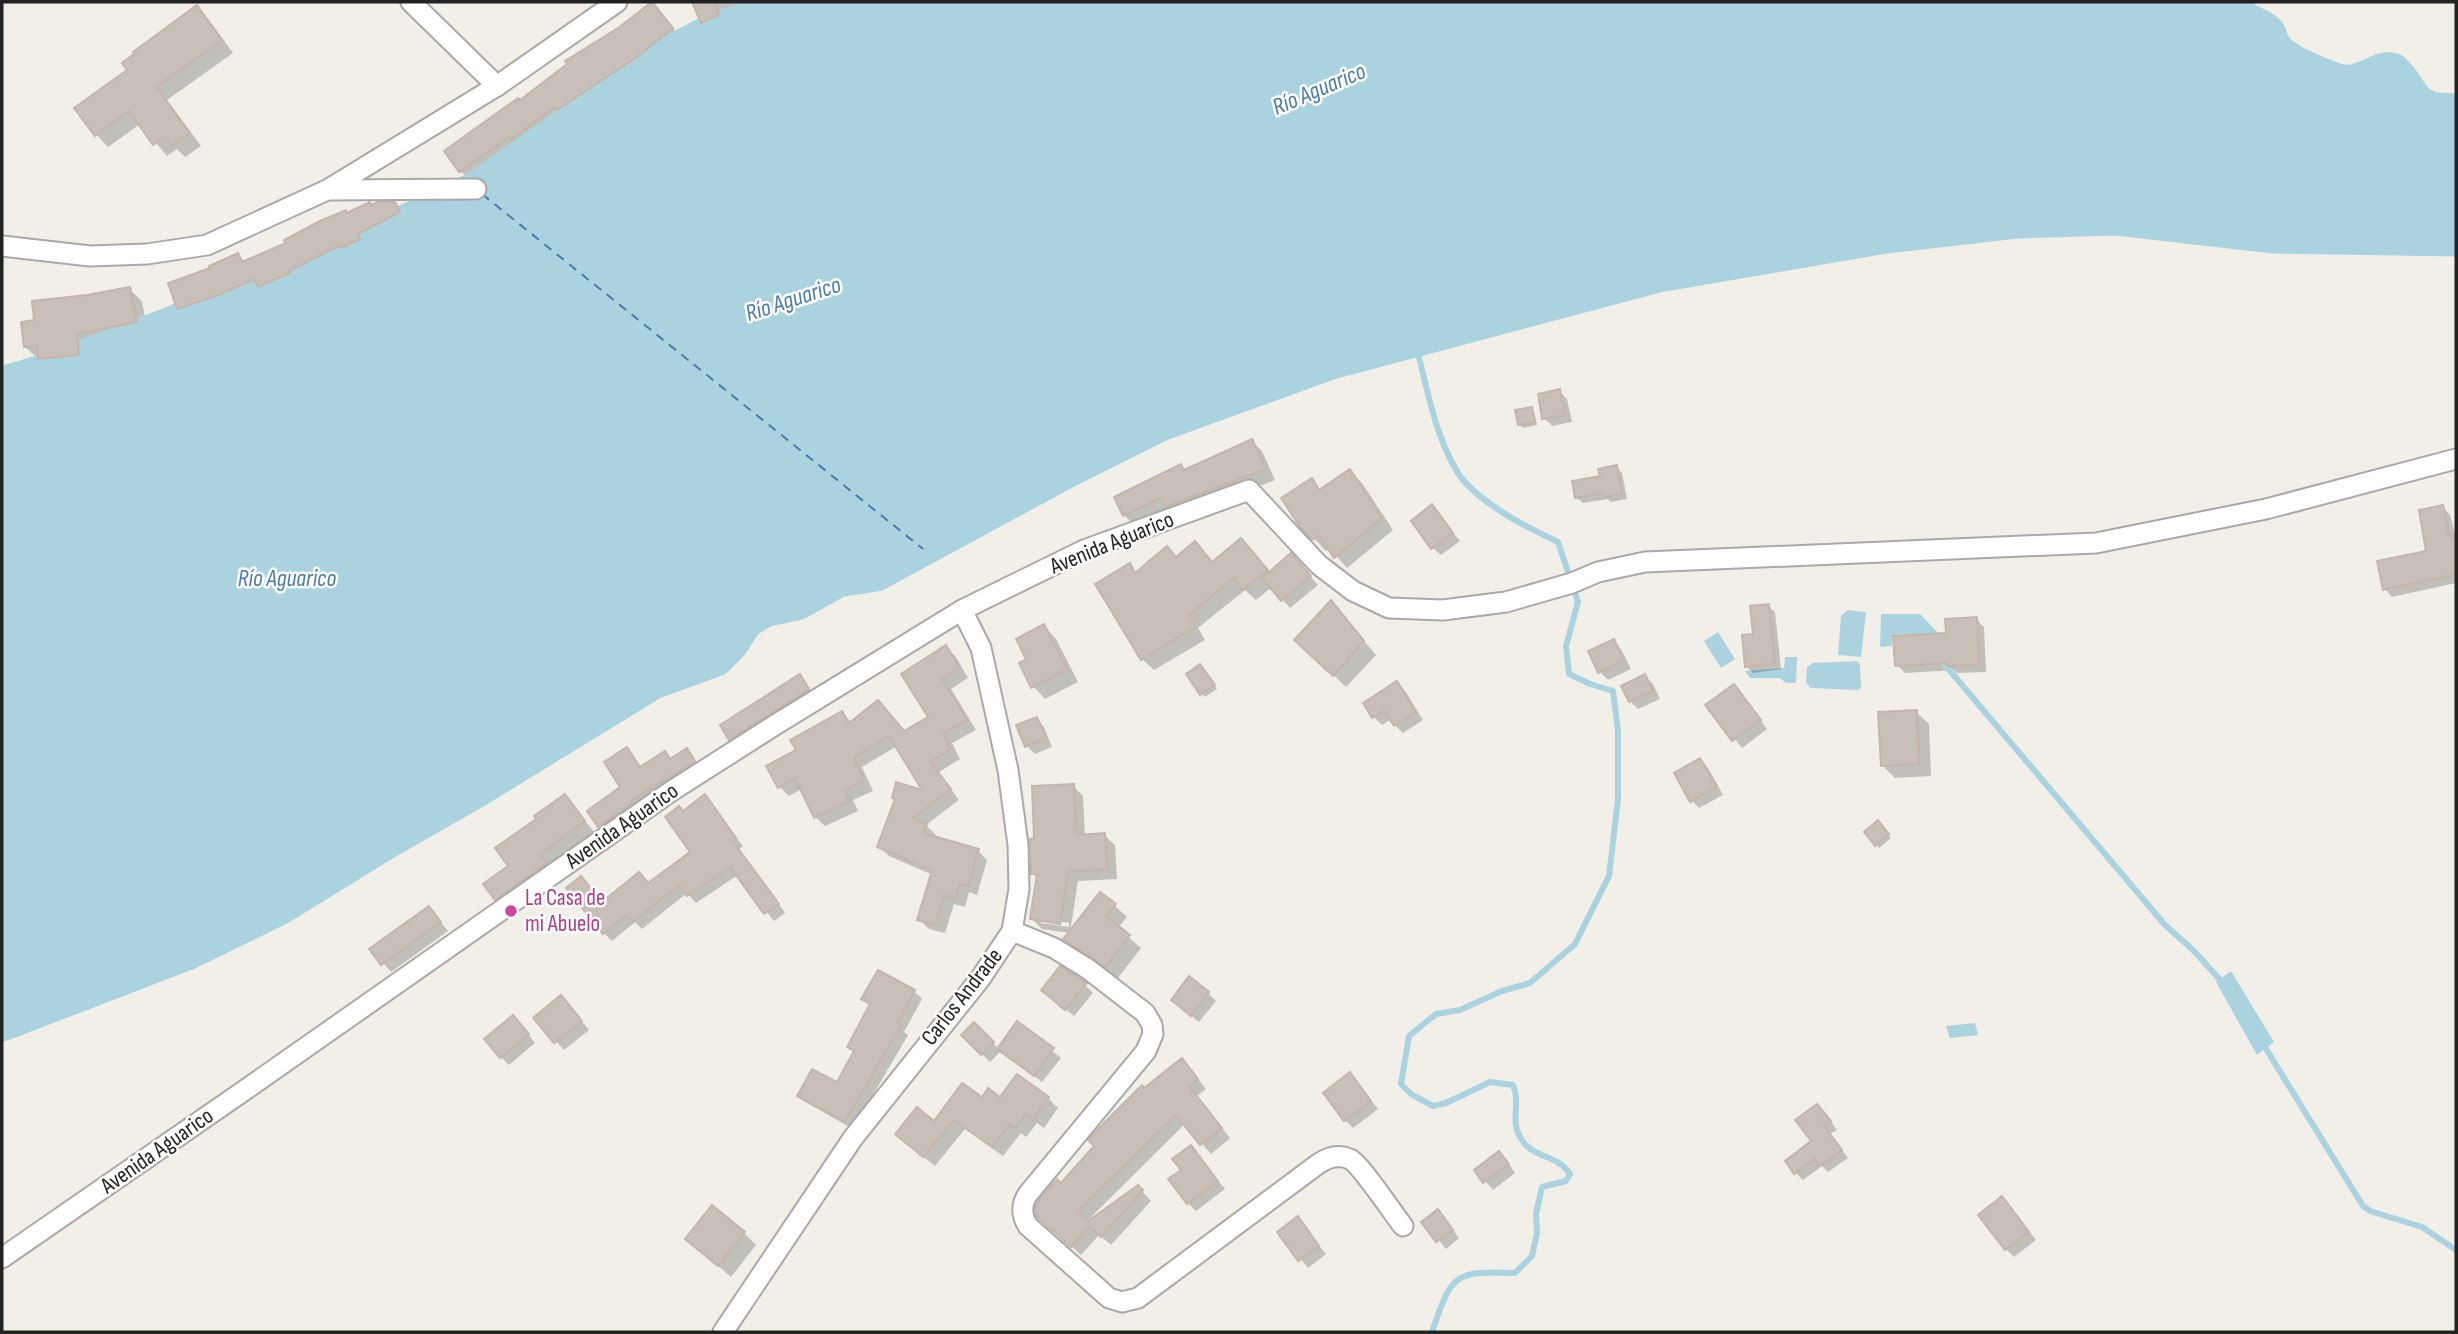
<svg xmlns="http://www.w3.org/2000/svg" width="2458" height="1334" font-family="'Sofia Sans Condensed',sans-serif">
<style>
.water{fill:#aad3df}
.shadow{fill:#0003;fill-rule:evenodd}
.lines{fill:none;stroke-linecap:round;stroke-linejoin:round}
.stream{stroke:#aad3df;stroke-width:6}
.river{stroke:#aad3df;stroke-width:35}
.ferry{stroke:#4a7aab;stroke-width:2;stroke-dasharray:9 7;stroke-linecap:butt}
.building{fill:#c7bfb8;stroke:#c4b6ab;stroke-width:2}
.minor-casing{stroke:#a9a9a9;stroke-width:23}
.minor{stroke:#fff;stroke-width:19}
.hotel-dot{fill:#d1479c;stroke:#fff;stroke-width:2.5}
.labels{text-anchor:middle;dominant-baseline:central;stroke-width:5;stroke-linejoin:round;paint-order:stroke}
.street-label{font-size:23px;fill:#222;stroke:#fff}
.hotel-label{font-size:23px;fill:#b23c85;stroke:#fff;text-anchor:start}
.water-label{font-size:24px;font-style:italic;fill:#4a7aab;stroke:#fff}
</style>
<rect width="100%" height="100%" fill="#f2efe9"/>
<g class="water">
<path d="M794 2H2255V5C2264 9 2276 14 2282 22 2286 26 2286 33 2289 37 2296 47 2330 60 2342 64 2359 69 2374 46 2399 54 2404 56 2407 60 2411 64 2431 86 2421 94 2456 93V239L2274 236 2117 218 2016 221 1886 236 1658 275 1331 362 1160 424 1070 469 876 574 838 580 797 603 764 610 746 621 731 644 716 659 653 682 477 790 386 842 279 908 187 953 2 1024V384L39 373 148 333 281 280 476 189 661 58 710 32Z"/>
<polygon points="1848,610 1866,612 1861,657 1838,655 1841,616"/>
<polygon points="1881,614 1920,614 1943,638 1946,661 1921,666 1919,634 1892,635 1892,646 1880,647"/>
<polygon points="1718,632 1735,659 1721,668 1704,641"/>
<polygon points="1785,657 1797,657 1796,683 1786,683 1780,678 1750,678 1745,671 1784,668"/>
<polygon points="1857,661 1860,665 1861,688 1857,690 1810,688 1806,682 1807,667 1813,663"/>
<polygon points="2231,971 2274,1042 2257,1055 2216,982"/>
<polygon points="1975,1023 1978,1035 1950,1038 1946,1026"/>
</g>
<g class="shadow">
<polygon points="694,2 752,2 722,14 726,24 710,30 702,22"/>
<polygon points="652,4 681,38 647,66 567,118 565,115 521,148 519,146 470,180 460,171 520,102"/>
<polygon points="196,8 209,20 233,53 167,100 201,146 185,157 177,149 167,156 140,124 108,147 96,134 129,70"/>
<polygon points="394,204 406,220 364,242 366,247 350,255 348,252 267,294 260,287 229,301 186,316 178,308 212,269 238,255 245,263 348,215 372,207"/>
<polygon points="129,289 142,301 148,334 88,346 91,367 52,371 25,347 36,322"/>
<polygon points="1559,391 1567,399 1572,422 1552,426 1544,418"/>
<polygon points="1531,409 1534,412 1537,425 1523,428 1519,424"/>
<polygon points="1251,441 1262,451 1275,480 1177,517 1135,526 1124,515 1116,498 1181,466 1186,471"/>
<polygon points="1616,467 1622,473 1627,499 1611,502 1608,499 1583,503 1576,497"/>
<polygon points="1350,471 1362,483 1393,530 1347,568 1330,548 1326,551 1302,526 1311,480 1321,490"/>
<polygon points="1432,507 1460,541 1441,555 1433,548"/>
<polygon points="2443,507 2450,515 2456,538 2456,583 2392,597 2385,589 2428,552"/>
<polygon points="1241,540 1270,573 1299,564 1318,585 1290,608 1272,587 1256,600 1245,590 1198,628 1205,640 1154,670 1142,659 1129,566 1137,573 1177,558 1213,563"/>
<polygon points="1331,603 1376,655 1346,687 1309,652"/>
<polygon points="1768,606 1775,612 1781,669 1753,673 1746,666"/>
<polygon points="1976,619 1984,627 1986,672 1957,673 1954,670 1905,673 1897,665"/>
<polygon points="1044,626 1056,639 1078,682 1045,699 1033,686"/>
<polygon points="1613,641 1621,649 1631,669 1608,680 1600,672"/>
<polygon points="946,648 956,657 968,678 951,689 976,730 952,743 960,759 939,772 959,800 926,825 936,835 935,838 978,851 987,860 977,895 969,892 965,907 954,904 945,933 929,929 919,919 933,875 889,856 879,846 926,793 897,746 862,767 873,791 853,800 858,811 825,826 815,817 802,789 789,796 779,786 798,750 842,713 852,723 905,733 930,717"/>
<polygon points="1203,670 1217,689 1205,697 1202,694"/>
<polygon points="1645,676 1653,684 1660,699 1638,709 1630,701"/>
<polygon points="800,677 816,698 738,747 730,739"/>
<polygon points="1397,683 1405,691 1423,720 1403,733 1390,720 1382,725 1374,717"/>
<polygon points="1741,694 1767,729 1742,748 1708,705"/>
<polygon points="1916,712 1929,724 1931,776 1895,778 1882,765"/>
<polygon points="1036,719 1044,727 1052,747 1035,754 1027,746"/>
<polygon points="627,749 642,768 671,760 687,750 702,769 608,834 589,811 622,788"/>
<polygon points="1700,760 1708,768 1723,795 1699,808 1691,800"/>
<path d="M1073 786 1083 796 1085 836 1104 835 1115 845 1117 879 1078 881 1070 933 1042 929 1032 919 1038 879 1033 874 1036 840ZM1041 919 1069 923V927L1041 923Z"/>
<polygon points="565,796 595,833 549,865 507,910 496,899 510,866 539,819"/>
<polygon points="705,797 743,846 739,849 785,913 774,921 738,875 696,903 687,893 642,929 635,922 612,941 604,933 603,904 648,884 692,852 683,813"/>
<polygon points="1881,826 1891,838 1879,848 1876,845"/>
<polygon points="1114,905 1127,917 1118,928 1141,948 1118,978 1078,952 1066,939"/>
<polygon points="429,908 448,931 391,972 372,950"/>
<polygon points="1085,985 1093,993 1074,1016 1051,998"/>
<polygon points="914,991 922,999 904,1032 908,1035 853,1129 807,1103 799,1095 838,1085 855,1053 849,1046 871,1007 863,999"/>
<polygon points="1208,993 1216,1001 1199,1022 1181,1008"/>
<polygon points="568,1005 589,1030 564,1050 535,1018"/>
<polygon points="974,1024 999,1049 1017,1024 1061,1058 1042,1082 1001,1051 990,1062 963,1035"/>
<polygon points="521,1025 535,1043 509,1065 501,1057"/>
<polygon points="1191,1070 1206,1089 1197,1096 1230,1138 1211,1154 1185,1124 1083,1225 1138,1187 1151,1201 1111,1245 1099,1235 1081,1255 1048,1224 1061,1185 1144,1090"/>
<polygon points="1350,1075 1378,1109 1353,1128 1345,1120"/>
<polygon points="1048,1098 1058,1108 1044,1128 1037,1123 1026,1137 1021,1133 1003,1156 965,1129 935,1166 907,1144 934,1124 982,1100"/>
<polygon points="1825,1113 1837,1130 1830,1134 1848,1158 1828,1172 1822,1166 1803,1180 1796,1173 1813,1142"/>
<polygon points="1191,1148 1225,1189 1196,1211 1188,1203 1183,1170"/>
<polygon points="1507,1161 1515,1173 1493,1190 1476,1170"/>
<polygon points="2010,1206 2036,1240 2014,1257 2006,1249"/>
<polygon points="1297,1219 1326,1254 1308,1268 1279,1232"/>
<polygon points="1445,1219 1459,1238 1446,1249 1424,1222"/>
<polygon points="744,1233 756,1245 731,1277 687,1239"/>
</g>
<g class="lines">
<g class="stream">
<path d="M1413 335C1426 379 1432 428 1455 468 1472 500 1526 527 1558 542L1578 602 1566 646 1569 674 1590 684 1613 691 1618 731V799L1609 876 1575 944 1530 983 1502 991 1460 1010 1436 1014 1409 1036 1401 1084 1411 1094 1433 1106 1446 1103 1490 1082 1513 1085C1522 1106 1507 1121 1524 1143 1536 1158 1559 1156 1570 1174L1566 1181 1542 1187 1536 1214 1537 1233 1532 1256 1515 1273C1453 1270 1451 1276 1432 1332"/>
<polyline points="1940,659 2165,925 2193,950 2224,984"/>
<polyline points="2263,1044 2363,1206 2370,1211 2422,1227 2456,1250"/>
</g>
<g class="river">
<polyline points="2,384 39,373 148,333 281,280 476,189 661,58 710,32 794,2"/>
<polyline points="2,1024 187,953 279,908 386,842 477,790 653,682 716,659 731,644 746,621 764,610 797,603 838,580 876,574 1070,469 1160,424 1331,362 1658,275 1886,236 2016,221 2117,218 2274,236 2456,239"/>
</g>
<polyline class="ferry" points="482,194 923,549"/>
</g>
<g class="building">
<polygon points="652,2 673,28 637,57 557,110 554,107 511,140 509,137 459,172 444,151 518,98 520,100 567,64 565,61 618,28"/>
<polygon points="692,2 714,2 719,15 701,23"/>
<polygon points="197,5 222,40 156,87 190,133 172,146 165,137 153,145 129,111 95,136 74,108 127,70 122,63 134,54 133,52"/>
<polygon points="370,202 371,205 378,202 395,202 400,212 358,234 360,239 341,248 340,245 289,271 290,273 258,287 254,279 221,294 177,309 168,283 210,268 209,266 238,253 242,262 286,243 284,240 320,221 346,210 347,213"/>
<polygon points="130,287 137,322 77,334 79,355 38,359 37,346 24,347 21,322 34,320 32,301 87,295"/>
<polygon points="1560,389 1565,415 1542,419 1538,394"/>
<polygon points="1532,407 1535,422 1518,425 1515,410"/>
<polygon points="1252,439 1266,469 1165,507 1161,498 1123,516 1114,497 1181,464 1184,470"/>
<polygon points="1617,465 1622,494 1603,497 1603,493 1575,498 1572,481 1600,476 1598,469"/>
<polygon points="1350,469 1382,518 1334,558 1319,536 1312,540 1300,527 1281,498 1312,478 1319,490"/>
<polygon points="1432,504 1453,533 1431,549 1411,521"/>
<polygon points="2443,505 2450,538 2456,536 2456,574 2383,590 2377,561 2426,551 2419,510"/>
<polygon points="1241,538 1268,570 1243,590 1234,578 1188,616 1195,627 1141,660 1095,584 1130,563 1135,573 1167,546 1176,557 1195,541 1212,562"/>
<polygon points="1291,553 1311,576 1281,601 1262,578"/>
<polygon points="1331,600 1364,641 1333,676 1294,640"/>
<polygon points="1769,604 1775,663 1745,667 1742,635 1753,634 1750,606"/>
<polygon points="1977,617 1979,665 1947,666 1947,663 1895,666 1893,636 1946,633 1945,619"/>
<polygon points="1044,624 1067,669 1031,688 1019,663 1026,659 1016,639"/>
<polygon points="1614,639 1624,661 1598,673 1588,651"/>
<polygon points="946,645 960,668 942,679 968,720 943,733 951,749 930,762 951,789 913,818 927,824 923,833 979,849 968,886 960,884 955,899 944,895 935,925 917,920 932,870 877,847 895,799 892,798 896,782 922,790 889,736 854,757 864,781 844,790 849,801 814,818 795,778 778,788 766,766 796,750 790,740 842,711 849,723 878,700 904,731 928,717 901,674"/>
<polygon points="1200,664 1215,685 1200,695 1186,674"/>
<polygon points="800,674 809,689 729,740 720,725"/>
<polygon points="1645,674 1653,691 1629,702 1621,686"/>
<polygon points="1397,681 1416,712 1394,726 1384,711 1372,718 1363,703"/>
<polygon points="1734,684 1761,720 1732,741 1705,705"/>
<polygon points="1917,710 1919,764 1881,766 1878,712"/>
<polygon points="1037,717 1046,738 1025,747 1016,725"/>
<polygon points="627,747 640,767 665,751 670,759 687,748 695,761 631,801 632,803 598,827 587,811 620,787 604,762"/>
<polygon points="1700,758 1717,786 1690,802 1674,773"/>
<polygon points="1074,784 1076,835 1105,833 1107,869 1068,872 1060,924 1030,919 1037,874 1031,874 1030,839 1034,838 1032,786"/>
<polygon points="565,794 585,821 540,854 547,863 495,900 483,884 508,866 495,848 536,819 534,816"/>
<polygon points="705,794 736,838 732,840 779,904 764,914 730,867 687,896 679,885 633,922 627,915 603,934 566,888 581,876 602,902 639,872 648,883 690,852 665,817 679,806 683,811"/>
<polygon points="1878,820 1889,834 1875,846 1864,832"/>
<polygon points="1100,892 1116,904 1106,916 1130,935 1105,967 1063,939"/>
<polygon points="429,906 441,922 381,965 369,949"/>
<polygon points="1060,966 1087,983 1065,1010 1041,990"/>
<polygon points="878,970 915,990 897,1023 901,1025 845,1122 797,1096 812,1069 837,1082 854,1051 847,1047 870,1004 861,999"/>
<polygon points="1189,976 1209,992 1191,1016 1171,1000"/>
<polygon points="561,995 582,1021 554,1043 533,1018"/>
<polygon points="513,1015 529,1034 500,1058 484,1039"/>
<polygon points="1017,1021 1054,1048 1034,1076 997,1049"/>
<polygon points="974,1022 994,1042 981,1055 961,1035"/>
<polygon points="1182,1058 1198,1079 1189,1086 1222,1128 1200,1145 1176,1115 1079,1210 1088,1221 1138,1185 1143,1190 1101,1237 1089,1226 1071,1247 1036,1216 1035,1208 1038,1201 1057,1179 1061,1183 1094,1146 1088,1140 1098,1129 1142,1085 1144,1088"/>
<polygon points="1350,1072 1371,1101 1344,1121 1323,1093"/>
<polygon points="1017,1074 1049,1097 1033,1119 1026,1114 1015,1128 1010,1124 992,1147 954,1120 923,1157 895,1134 917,1107 934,1121 962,1083 982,1097 988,1088 1000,1097"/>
<polygon points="1817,1104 1831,1121 1824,1126 1842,1150 1820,1166 1815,1159 1794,1174 1785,1161 1811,1141 1795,1120"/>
<polygon points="1191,1145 1218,1181 1187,1204 1168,1179 1181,1170 1172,1159"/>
<polygon points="1499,1151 1509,1164 1483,1183 1474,1170"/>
<polygon points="2002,1196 2029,1232 2005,1250 1978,1215"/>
<polygon points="712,1205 745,1232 718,1266 685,1239"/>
<polygon points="1438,1209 1453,1230 1436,1242 1421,1222"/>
<polygon points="1298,1216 1319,1246 1298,1261 1277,1232"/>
</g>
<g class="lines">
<g class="minor-casing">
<g id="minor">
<polyline points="411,2 497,86"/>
<polyline points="329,190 476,189"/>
<polyline points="2,246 90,256 147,254 207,245 327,190 497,86 617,2"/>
<path d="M1012 931 1054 948 1088 969 1145 1013 1152 1025 1153 1034 1146 1051 1028 1194C1021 1205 1021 1215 1028 1226L1109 1298 1122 1302 1138 1298 1318 1164C1328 1157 1338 1154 1350 1159 1362 1166 1392 1212 1403 1226"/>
<polyline points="2,1258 245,1090 670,792 775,725 962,610 1084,550 1249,490 1319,565 1353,591 1389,608 1443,610 1506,602 1572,583 1598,572 1645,562 2096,543 2266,509 2456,459"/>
<polyline points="723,1332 853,1138 980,979 1012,931 1019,889 1018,845 1008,770 981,648 962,610"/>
</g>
</g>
<use href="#minor" class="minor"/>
</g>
<circle class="hotel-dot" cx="511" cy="911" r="7"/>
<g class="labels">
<g class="street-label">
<text transform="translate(1112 543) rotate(-22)">Avenida Aguarico</text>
<text transform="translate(622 826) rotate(-35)">Avenida Aguarico</text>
<text transform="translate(962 997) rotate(-52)">Carlos Andrade</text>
<text transform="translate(157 1151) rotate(-35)">Avenida Aguarico</text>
</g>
<g class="hotel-label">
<text x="525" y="898">La Casa de<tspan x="525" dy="26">mi Abuelo</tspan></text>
</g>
<g class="water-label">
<text transform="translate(1319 89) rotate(-23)">Río Aguarico</text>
<text transform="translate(793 299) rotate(-18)">Río Aguarico</text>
<text x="287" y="578">Río Aguarico</text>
</g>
</g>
<rect width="2458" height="1334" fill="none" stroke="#222222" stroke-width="7"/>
</svg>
